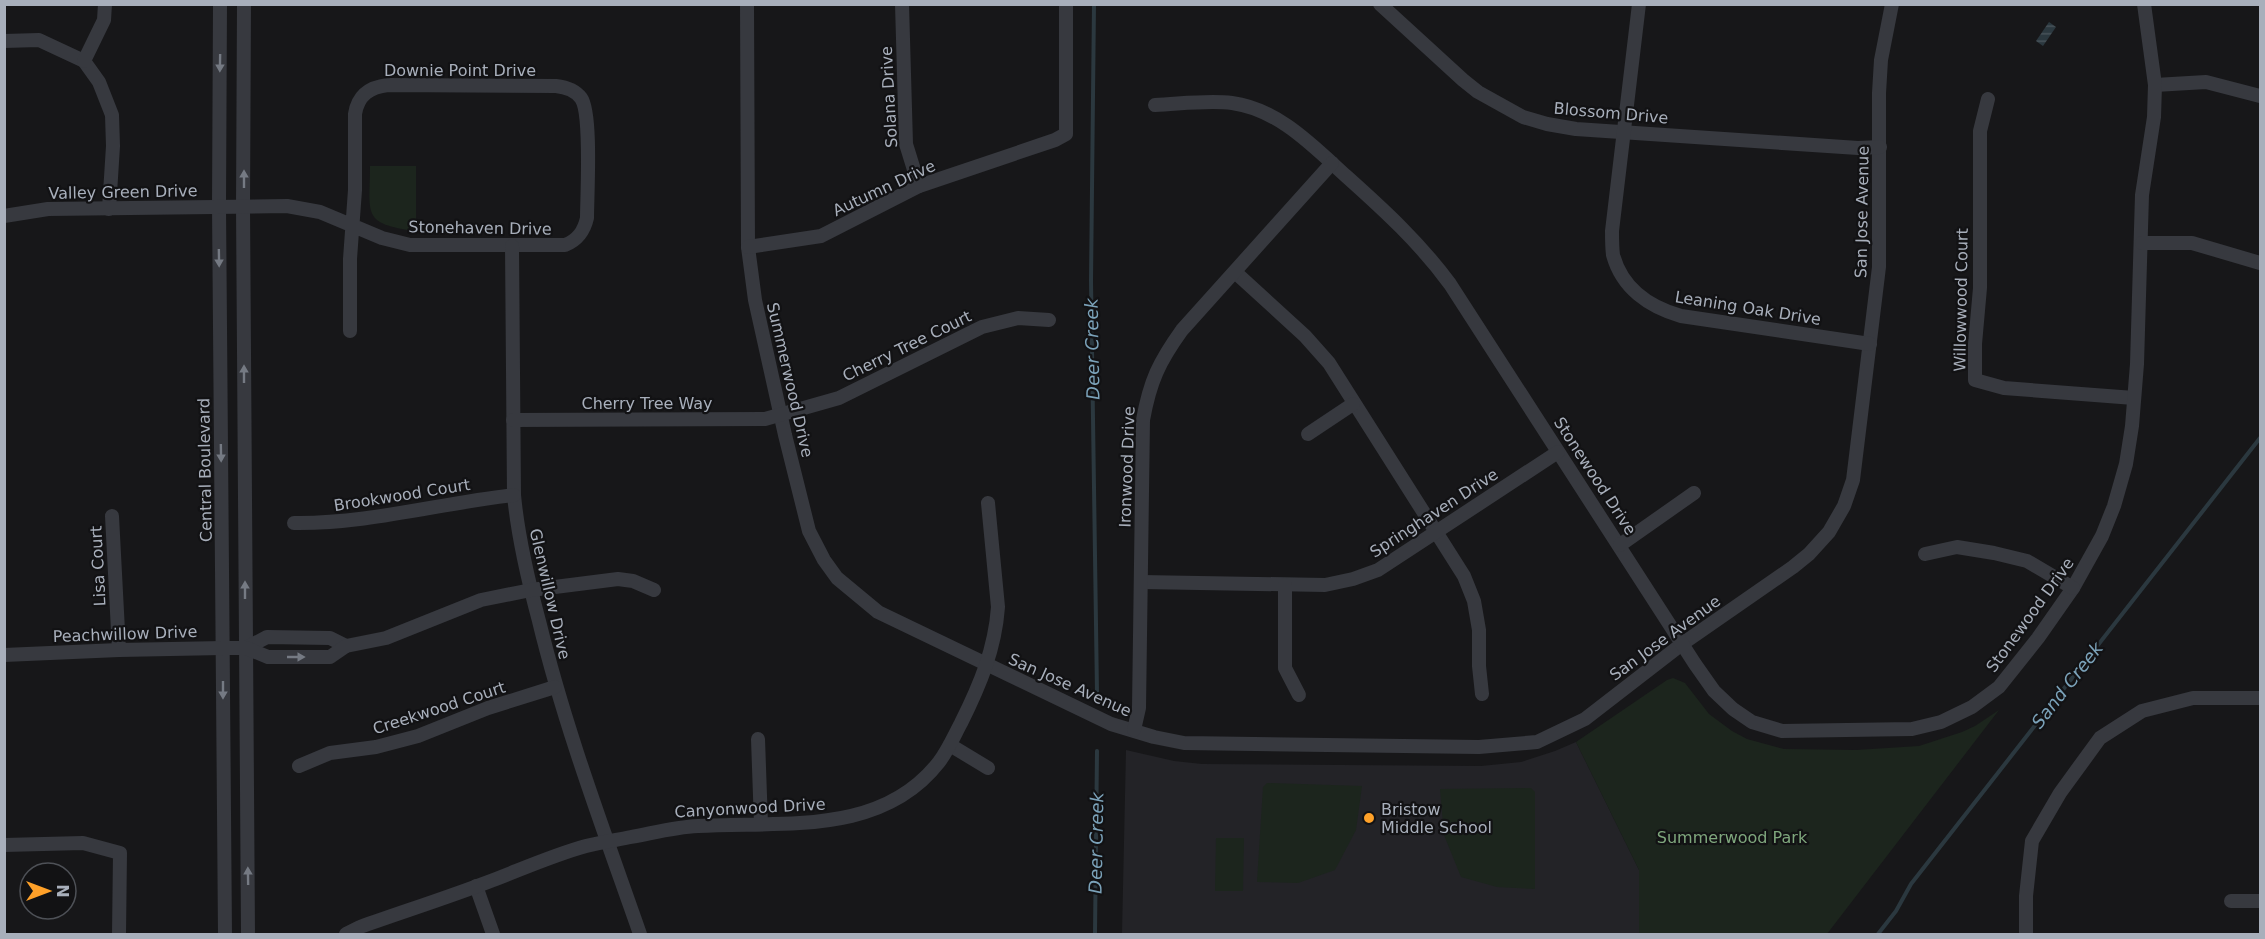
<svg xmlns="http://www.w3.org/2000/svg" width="2265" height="939" font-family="'DejaVu Sans',sans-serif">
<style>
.built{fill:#232327}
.green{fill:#1c251d}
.water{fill:url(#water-rules)}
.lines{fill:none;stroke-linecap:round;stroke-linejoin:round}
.stream{stroke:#2b383f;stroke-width:4}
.minor{stroke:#37393f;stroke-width:14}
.oneway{fill:#757a83}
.poi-dot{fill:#ffa129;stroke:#121214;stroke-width:2}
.labels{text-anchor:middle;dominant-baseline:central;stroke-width:4.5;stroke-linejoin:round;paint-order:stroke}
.street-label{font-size:16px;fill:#a8afbb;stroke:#121214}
.poi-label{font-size:16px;fill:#a8afbb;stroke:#121214;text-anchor:start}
.park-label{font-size:16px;fill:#7fa77d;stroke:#121214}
.water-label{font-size:18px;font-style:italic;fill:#7ba2b9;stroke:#121214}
</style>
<defs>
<pattern id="water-rules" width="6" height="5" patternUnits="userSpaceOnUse" patternTransform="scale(1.5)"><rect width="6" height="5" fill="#2b383f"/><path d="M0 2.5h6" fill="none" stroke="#475259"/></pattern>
</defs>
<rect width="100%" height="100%" fill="#171719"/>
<polygon class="built" points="1576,742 1639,870 1639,934 1122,934 1126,750 1174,761 1202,764 1481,766 1521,762 1555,751"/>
<g class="green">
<path d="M370 166H416V231C361 224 370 214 370 166Z"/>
<polygon points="1673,678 1685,683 1709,714 1732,731 1747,739 1784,749 1856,750 1919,746 1962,732 1975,726 1999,710 1827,934 1639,934 1639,870 1576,742 1667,680"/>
<polygon points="1267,783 1362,786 1356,830 1335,870 1298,883 1257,882 1263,787"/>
<polygon points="1531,788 1535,792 1535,889 1497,887 1461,877 1444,835 1440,789"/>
<polygon points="1216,838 1244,838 1243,891 1215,891"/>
</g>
<polygon class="water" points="2049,22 2056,27 2043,46 2036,41"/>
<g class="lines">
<g class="stream">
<polyline points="1094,4 1091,281 1097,693"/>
<polyline points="1095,934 1097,751"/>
<polyline points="1878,934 1896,911 1911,884 2260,438"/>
</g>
<g class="minor">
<polyline points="220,4 219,206 225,934"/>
<polyline points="244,4 243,206 248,934"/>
<polyline points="747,4 748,247 755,300 785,435 809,531 824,560 837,578 878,612 1111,724 1154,737 1184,743 1479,747 1537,742 1585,719 1682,644 1793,567 1809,554 1829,532 1844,506 1853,480 1879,267 1879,93 1881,60 1892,4"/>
<polyline points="902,4 906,144 919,186"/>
<polyline points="1380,4 1463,80 1478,92 1523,117 1547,124 1576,129 1858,148 1880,147"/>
<path d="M1639 4 1612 231C1612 238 1612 247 1613 255 1622 288 1649 307 1681 316L1870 344"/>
<polyline points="4,41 39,40 84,61 99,82 112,115 113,146 109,209"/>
<polyline points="84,61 104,20 105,4"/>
<polyline points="2155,85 2206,82 2260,96"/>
<polyline points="1988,99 1980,131 1980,288 1975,344 1975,380 2004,388 2134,398"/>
<path d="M1155 105C1180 104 1207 100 1232 103 1278 109 1313 146 1346 176 1384 210 1420 243 1450 284L1695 664 1714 691 1733 709 1752 722 1782 731 1912 729 1941 722 1972 707 1999 687 2038 638 2073 588 2102 536 2114 506 2126 464 2132 426 2137 364 2142 195 2154 117 2155 85 2144 4"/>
<path d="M4 216 48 209 287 206 320 212 382 238 410 245H565C578 240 584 231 587 218 587 196 592 113 581 98 575 90 565 87 556 86L388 85C370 87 358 95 355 114V190L350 259V331"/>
<polyline points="2142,243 2192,243 2260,263"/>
<path d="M512 246 514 495C518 538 528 580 539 621 565 728 604 831 640 934"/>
<polyline points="748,247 821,236 919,186 1055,140 1066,134 1066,4"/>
<polyline points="1235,272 1305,336 1329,363 1464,576 1474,601 1479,630 1479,666 1482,694"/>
<polyline points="513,420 765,419 839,398 982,327 1018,318 1049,320"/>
<polyline points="1308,434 1353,404"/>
<polyline points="112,516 119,650"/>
<path d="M294 523C368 524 441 503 514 495"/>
<polyline points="1620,545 1694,493"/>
<polyline points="1925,554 1957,547 1994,553 2027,561 2073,588"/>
<polyline points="1141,582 1325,585 1353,579 1378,570 1558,452"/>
<polyline points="1285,585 1285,668 1299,695"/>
<polyline points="246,648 267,637 330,638 346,646"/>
<polyline points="4,655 119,650 223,648 246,648 268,657 330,657 346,646 386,638 481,600 531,590 618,579 633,581 654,590"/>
<path d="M1134 730 1139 708 1143 420C1150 381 1159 362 1182 330L1332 163"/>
<polyline points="758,739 761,824"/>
<polyline points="950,745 988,768"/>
<polyline points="299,766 330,753 376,747 418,736 488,708 555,687"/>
<polyline points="4,845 83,843 120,853 119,934"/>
<polyline points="476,886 493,934"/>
<polyline points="2231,901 2260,901"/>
<path d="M346 934 360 927C402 912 446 898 488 882 520 870 553 855 586 846 601 842 616 840 631 837 653 833 675 827 698 826 781 821 881 837 939 762 948 750 954 736 961 723 980 685 995 649 998 607L988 503"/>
<polyline points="2026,934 2026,896 2032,841 2060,793 2100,738 2142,711 2193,698 2260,698"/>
</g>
</g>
<defs><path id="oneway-solid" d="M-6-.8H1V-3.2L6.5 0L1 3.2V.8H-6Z" transform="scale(1.5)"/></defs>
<g class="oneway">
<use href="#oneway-solid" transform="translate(220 63) rotate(91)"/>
<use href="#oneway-solid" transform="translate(244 179) rotate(-90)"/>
<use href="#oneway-solid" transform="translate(219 258) rotate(89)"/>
<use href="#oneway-solid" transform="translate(244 374) rotate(-90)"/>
<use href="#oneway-solid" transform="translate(221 453) rotate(89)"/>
<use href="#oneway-solid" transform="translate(245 590) rotate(-90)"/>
<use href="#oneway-solid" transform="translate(296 657)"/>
<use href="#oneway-solid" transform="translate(223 690) rotate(90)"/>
<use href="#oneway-solid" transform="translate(248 876) rotate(-91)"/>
</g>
<circle class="poi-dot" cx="1369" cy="818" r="6"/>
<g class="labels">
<g class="street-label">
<text x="460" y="70">Downie Point Drive</text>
<text transform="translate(889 97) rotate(-93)">Solana Drive</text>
<text transform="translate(1611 113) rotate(5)">Blossom Drive</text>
<text transform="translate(884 188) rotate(-25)">Autumn Drive</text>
<text transform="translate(123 192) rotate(-1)">Valley Green Drive</text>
<text transform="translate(1862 212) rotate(-89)">San Jose Avenue</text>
<text transform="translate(480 228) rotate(1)">Stonehaven Drive</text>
<text transform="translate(1961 300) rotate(-89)">Willowwood Court</text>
<text transform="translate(1748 308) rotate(9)">Leaning Oak Drive</text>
<text transform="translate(907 346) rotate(-26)">Cherry Tree Court</text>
<text transform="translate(790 380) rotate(77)">Summerwood Drive</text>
<text x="647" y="403">Cherry Tree Way</text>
<text transform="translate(1127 467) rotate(-88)">Ironwood Drive</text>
<text transform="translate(205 470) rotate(-91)">Central Boulevard</text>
<text transform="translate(1595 476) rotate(57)">Stonewood Drive</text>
<text transform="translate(402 495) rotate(-9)">Brookwood Court</text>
<text transform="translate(1434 513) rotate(-33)">Springhaven Drive</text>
<text transform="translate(98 566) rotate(-93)">Lisa Court</text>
<text transform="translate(550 594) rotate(77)">Glenwillow Drive</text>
<text transform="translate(2030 615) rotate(-54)">Stonewood Drive</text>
<text transform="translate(125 634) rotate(-2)">Peachwillow Drive</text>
<text transform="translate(1665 638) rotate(-36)">San Jose Avenue</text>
<text transform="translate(1070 685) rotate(24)">San Jose Avenue</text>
<text transform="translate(439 708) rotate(-18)">Creekwood Court</text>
<text transform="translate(750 808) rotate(-3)">Canyonwood Drive</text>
</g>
<g class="poi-label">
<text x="1381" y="809">Bristow<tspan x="1381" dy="18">Middle School</tspan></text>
</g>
<g class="park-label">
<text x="1732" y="837">Summerwood Park</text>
</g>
<g class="water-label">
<text transform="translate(1092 349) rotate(-91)">Deer Creek</text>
<text transform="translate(2067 685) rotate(-52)">Sand Creek</text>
<text transform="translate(1096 843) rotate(-89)">Deer Creek</text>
</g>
</g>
<rect width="2265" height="939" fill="none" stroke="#a8afbb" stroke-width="12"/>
<g transform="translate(48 891) rotate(90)"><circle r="28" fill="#121214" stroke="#4e5157" stroke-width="1.5"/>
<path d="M0-4.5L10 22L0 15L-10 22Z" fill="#ffa129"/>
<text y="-9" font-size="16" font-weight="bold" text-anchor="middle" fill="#a8afbb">N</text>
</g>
</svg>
